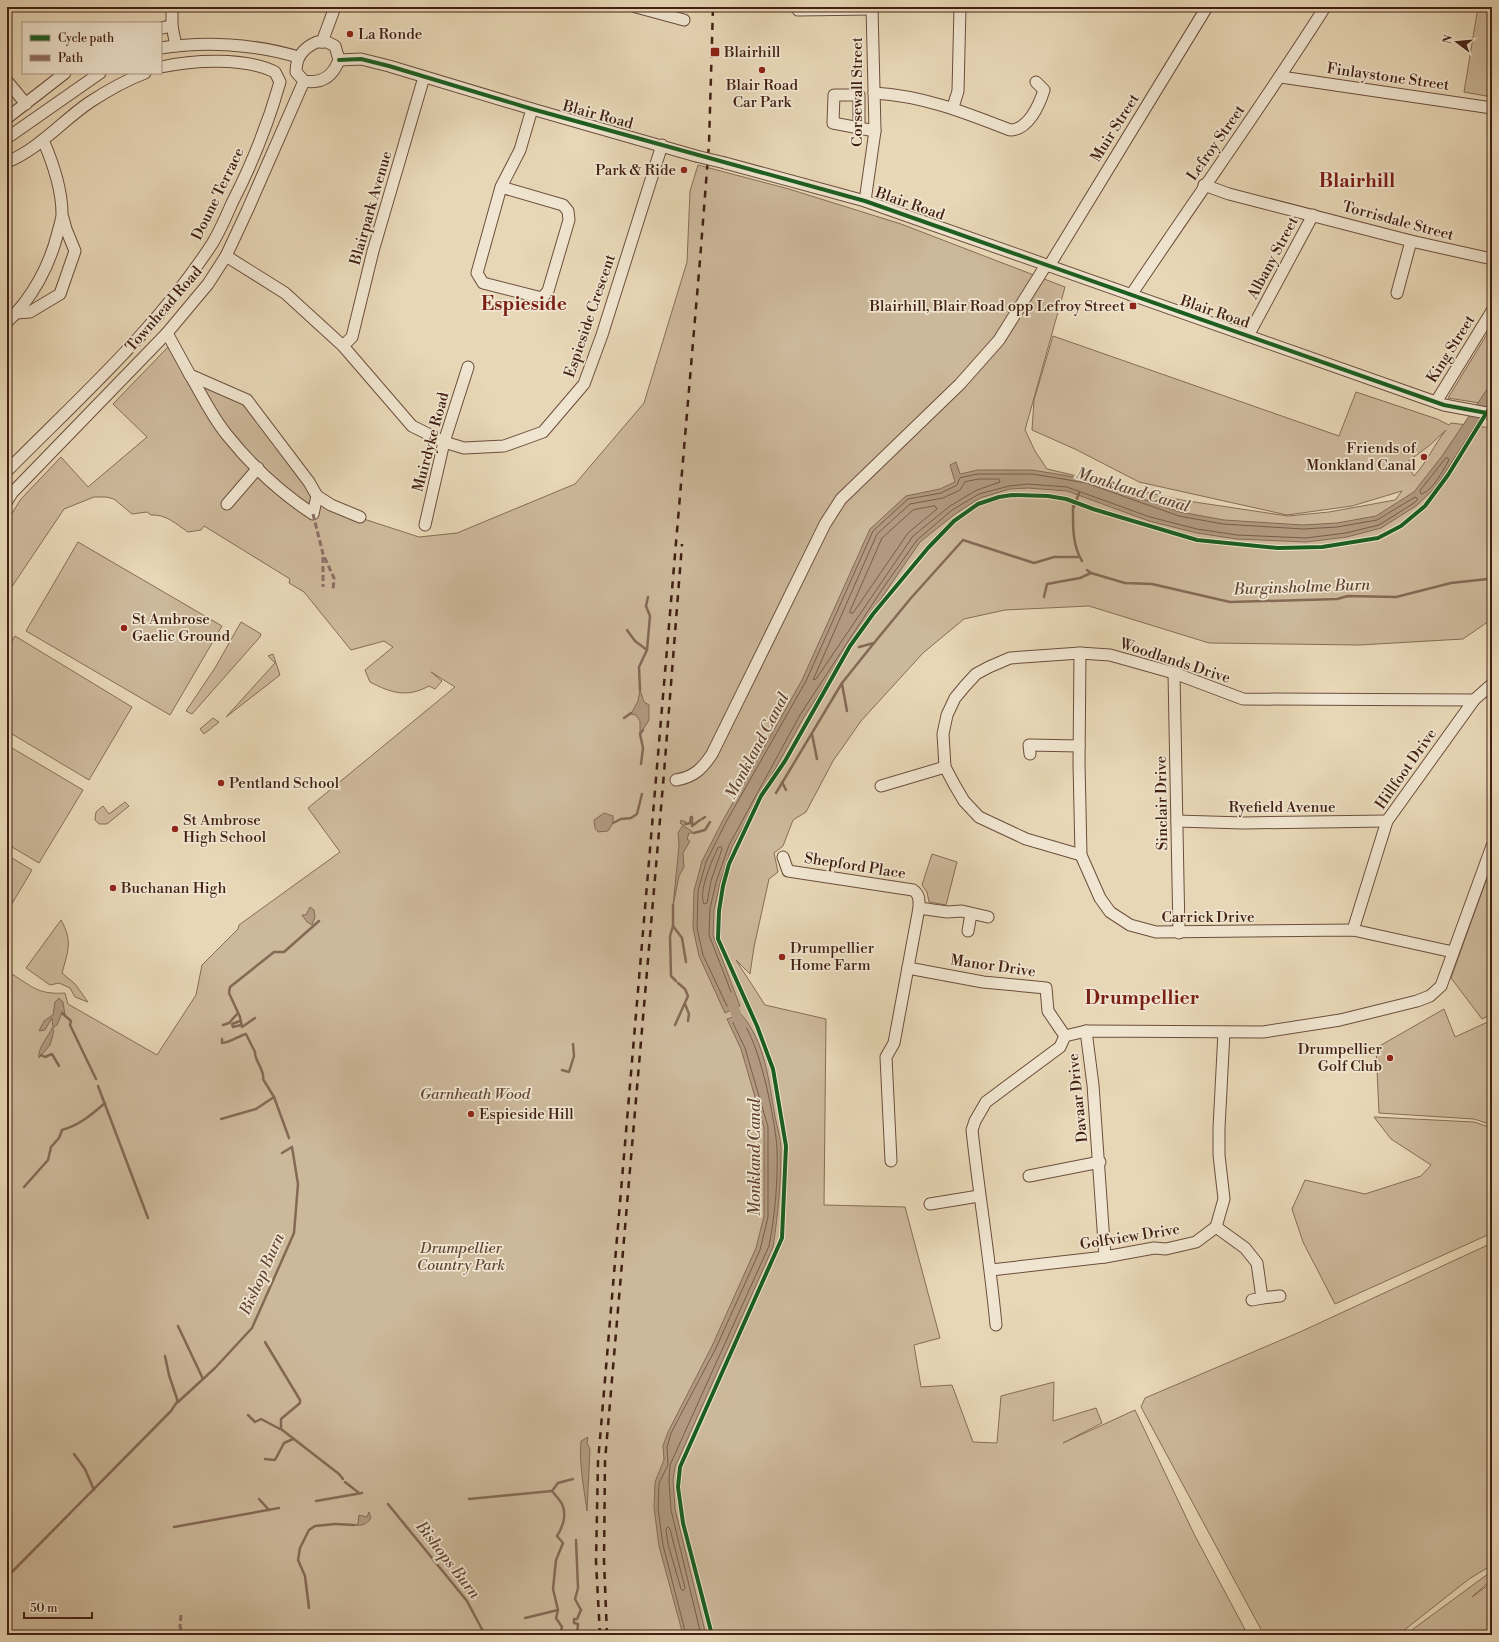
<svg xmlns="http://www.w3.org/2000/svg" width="1499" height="1642" font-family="'Libre Bodoni',serif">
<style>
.green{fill:#ccb89a;stroke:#876c56;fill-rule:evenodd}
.water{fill:#b0997f;stroke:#846954}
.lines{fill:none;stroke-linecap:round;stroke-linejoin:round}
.shore{stroke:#795c49;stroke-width:1}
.stream{stroke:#846954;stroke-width:2.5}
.canal{stroke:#b0997f;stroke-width:10}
.minor-casing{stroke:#6c4e3c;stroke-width:13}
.minor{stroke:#f0e5d0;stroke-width:11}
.rail{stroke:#422013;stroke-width:2.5;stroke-dasharray:7 7;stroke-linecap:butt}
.minor-bridge-casing{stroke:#6c4e3c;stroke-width:13;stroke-linecap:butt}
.minor-bridge{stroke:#f0e5d0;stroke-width:11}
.quiet{stroke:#8d6e63;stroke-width:3;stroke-dasharray:6 3;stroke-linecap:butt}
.cycleway-casing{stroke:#f0e5d0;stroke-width:6}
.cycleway{stroke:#1b5e20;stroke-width:4}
.poi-dot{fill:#8f2418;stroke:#f0e5d0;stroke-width:1.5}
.labels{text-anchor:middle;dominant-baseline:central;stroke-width:3.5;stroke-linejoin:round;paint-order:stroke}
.poi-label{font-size:15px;fill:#422013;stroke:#f0e5d0;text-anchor:start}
.street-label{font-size:15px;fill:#422013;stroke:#f0e5d0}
.park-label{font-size:15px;font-style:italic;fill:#644635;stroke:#f0e5d0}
.water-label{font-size:16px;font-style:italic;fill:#634433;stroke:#f0e5d0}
.district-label{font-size:19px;font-weight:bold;fill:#7a1f14;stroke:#f0e5d0}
</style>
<rect width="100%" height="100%" fill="#e8d7b6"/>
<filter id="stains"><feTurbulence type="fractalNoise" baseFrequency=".005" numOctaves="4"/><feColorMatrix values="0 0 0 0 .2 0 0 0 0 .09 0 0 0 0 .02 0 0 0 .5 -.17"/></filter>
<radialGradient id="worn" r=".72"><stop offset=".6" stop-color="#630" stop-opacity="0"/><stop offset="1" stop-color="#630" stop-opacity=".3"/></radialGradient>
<g class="green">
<polygon points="1478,7 1492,7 1492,97 1464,92"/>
<path d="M698 165 789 189 901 224 1065 287 1025 430 1035 451 1047 469 1181 500 1288 516 1329 512 1395 500 1402 491 1352 506 1287 515 1139 482 1077 450 1032 430 1034 400 1053 336 1339 436 1356 392 1437 419 1449 425 1451 423 1492 428V619L1463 639 1359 645 1209 643 1089 606 1005 610 964 619 923 653 861 721 833 761 806 812 793 820 783 846 774 853 778 872 769 879 754 947 750 974 736 960 765 1005 826 1019 824 1205 905 1207 940 1338 914 1345 921 1387 952 1385 973 1442 997 1443 1001 1396 1054 1382 1053 1421 1096 1408 1102 1423 1063 1443 1135 1410 1195 1536 1248 1635H7V971C31 985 36 995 65 993L68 1004 157 1055 196 995 202 965 238 929 239 925 340 852 308 808 455 687 431 672 442 681 435 689 429 686C407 698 391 693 370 682L365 670 393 647 384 641 351 650 304 592 289 583 290 579 204 526 201 530 188 532C176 524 166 514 151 515L147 512 132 514 114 499 106 497H94L64 509 7 594V521L21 499 61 457 88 487 147 437 113 404 168 347 197 379 242 401 330 508 419 537 457 533 575 484 644 403 687 262 690 191ZM1446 430C1434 445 1427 462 1414 476L1406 463 1430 445Z"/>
<polygon points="1492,326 1492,405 1448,398"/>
<polygon points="78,542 222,626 170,715 26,631"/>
<polygon points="241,622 261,634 260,637 192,714 186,711 215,668"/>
<polygon points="15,636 132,707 89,780 7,731 7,649"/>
<polygon points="273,654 280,675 226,717 275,663 268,656"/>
<polygon points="213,718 219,722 204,734 200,729"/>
<polygon points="7,745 83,790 39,863 7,844"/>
<polygon points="125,802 129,806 107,824 99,824 95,820 96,812 103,806 109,814"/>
<polygon points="932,854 957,862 946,905 929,902 927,892 922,885"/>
<polygon points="7,855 32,870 7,912"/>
<polygon points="1492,864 1492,1014 1482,1019 1451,978"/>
<path d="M61 920C73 941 68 951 62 973L75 984 88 1002 75 997 70 988 59 983 50 985 26 968Z"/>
<polygon points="1444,1009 1455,1037 1492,1020 1492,1125 1474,1119 1379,1113 1376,1048"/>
<polygon points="1374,1117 1474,1122 1492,1128 1492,1233 1335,1304 1303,1242 1292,1209 1305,1180 1365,1194 1421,1176 1431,1165 1391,1139"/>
<polygon points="1492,1243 1492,1565 1469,1579 1398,1635 1264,1635 1141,1407 1145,1398 1300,1332"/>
<polygon points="1492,1571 1492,1579 1472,1597 1492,1582 1492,1635 1405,1635"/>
</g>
<g class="water">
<polygon points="1492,382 1492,400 1435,488 1416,506 1381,528 1347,537 1306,542 1237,539 1197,533 1149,521 1067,491 1028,488 1010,489 980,498 955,514 920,542 887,590 804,717 732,847 720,883 714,910 713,935 740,1006 725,1013 699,956 693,928 694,891 702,861 722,822 802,680 870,529 906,496 940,489 955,482 950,465 956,462 960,474 978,470 1032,470 1087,479 1180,512 1224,520 1303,525 1337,523 1376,516 1414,492 1442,456"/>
<polygon points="640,690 644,702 649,705 649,720 640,734 640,721 636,715 631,714 638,701"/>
<polygon points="604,813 613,816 613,823 608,831 598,832 595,828 594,820"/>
<polygon points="681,820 686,822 684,826 694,833 689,833 687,839 690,841 683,853 684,867 679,876 673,906 679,846 678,833 683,825 680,823"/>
<polygon points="310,907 314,910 315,917 312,925 307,922 302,915 306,915"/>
<polygon points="59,998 63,1002 65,1015 62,1013 57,1025 53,1028 52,1018 45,1030 39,1031 44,1021 53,1015 55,1002"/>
<path d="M741 1014C765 1041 769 1082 775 1116 777 1127 781 1139 781 1150 781 1182 778 1215 773 1247L675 1467 673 1480 675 1509 706 1635H683L659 1546 654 1508 655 1482 664 1460 663 1446 668 1432 712 1346 756 1248 764 1216V1128L741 1049 727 1019Z"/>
<path d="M52 1028 54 1031 50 1045 39 1058C37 1048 49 1036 52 1028Z"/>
<path d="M588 1437 587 1443 590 1449 587 1511C584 1488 579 1465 581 1441Z"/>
<path d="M369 1512 371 1518C366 1525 362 1526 354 1525L358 1524 359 1515 367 1517Z"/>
</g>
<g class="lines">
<g class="shore">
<path d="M1446 458H1448L1449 460C1443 470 1433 491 1421 494L1420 491Z"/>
<polygon points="978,474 1032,474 1063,479 1086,483 1179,516 1223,524 1303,529 1337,527 1377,520 1415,497 1418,499 1414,503 1379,525 1346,533 1306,538 1237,535 1197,529 1150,517 1067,487 1028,484 1009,486 979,494 952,510 917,540 883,588 800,715 729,845 716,882 710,909 709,935 735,1002 734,1004 727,1006 703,955 697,928 698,891 706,862 725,824 806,681 873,531 908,499 941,493 957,485 960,478"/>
<polygon points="979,479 999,479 1000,482 977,490 950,506 913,536 816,679 813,680 877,534 910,504 943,498 960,490 965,482"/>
<polygon points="935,506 937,509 908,533 853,613 850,613 850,611 882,538 913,510"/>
<path d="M721 847 722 849 711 881 707 903 704 904C698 892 712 860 718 848Z"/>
<polygon points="668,1527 670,1529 685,1588 683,1591 681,1589 668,1544 666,1530"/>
<path d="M686 1635 663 1545 658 1508 659 1483 668 1465 667 1447 671 1433 716 1348 760 1250 768 1217V1127L745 1048 733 1023 739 1019C758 1032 776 1124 777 1149 778 1181 775 1215 769 1246L670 1465 669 1480 671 1510 701 1635"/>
</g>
<g class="stream">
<path d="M1073 506C1073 525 1072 545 1082 561"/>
<polyline points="1074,507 1079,493"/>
<polyline points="1087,570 1091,573 1125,583 1152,584 1230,602 1337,599 1348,596 1396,597 1451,583 1488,579 1492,577"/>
<polyline points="1044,597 1047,584 1080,578 1091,573"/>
<polyline points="627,630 635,641 647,650"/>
<polyline points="859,647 874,643 911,598 963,540 1034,563 1054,557 1079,557"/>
<polyline points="842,684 847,711"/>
<polyline points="640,690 639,667 647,650 650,616 646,606 648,597"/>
<polyline points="624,718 631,713"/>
<polyline points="812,734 817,759"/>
<polyline points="641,764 643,748 640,734 643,730"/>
<polyline points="782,782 786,790"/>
<polyline points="776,793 842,683 874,643"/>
<polyline points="702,819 705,817"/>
<polyline points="613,823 621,819 631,818 637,814 642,794"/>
<polyline points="686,824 690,823 691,817 692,817 692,826 700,820"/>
<polyline points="694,833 705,830 710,822"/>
<polyline points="673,905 673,926 670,936 671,976 676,981"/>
<polyline points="673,926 682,938 686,962"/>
<polyline points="685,1004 689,1014 688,1021"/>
<polyline points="62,1013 71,1021 70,1025 96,1079"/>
<polyline points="255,1018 242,1027 240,1017 229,993 230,987 274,952 284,952 319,921"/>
<polyline points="240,1021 232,1024 233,1027 241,1025"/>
<polyline points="223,1025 229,1023 238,1013"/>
<polyline points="675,1025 688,996 685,989 678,983"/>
<path d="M222 1039V1043C230 1043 238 1036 246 1034L255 1052"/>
<path d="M255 1053C255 1061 265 1071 263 1079L274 1097 289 1138"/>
<polyline points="41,1055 45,1057 52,1054 59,1066"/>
<polyline points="562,1070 569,1072 574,1056 573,1044"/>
<polyline points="98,1086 148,1218"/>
<polyline points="221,1119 256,1109 274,1097"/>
<path d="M24 1187 48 1160 51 1147 59 1138 62 1130C80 1125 91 1115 105 1103"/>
<polyline points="178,1326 203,1379"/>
<polyline points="265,1342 300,1400 300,1403 281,1419 281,1429 339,1474 343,1479"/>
<polyline points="165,1356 169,1375 178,1402 215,1368 252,1328 294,1233 298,1184 292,1147 282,1153"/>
<polyline points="248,1415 255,1422 261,1419 280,1429"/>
<polyline points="74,1454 85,1469 94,1490"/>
<polyline points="265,1459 275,1460 284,1443 293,1439"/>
<polyline points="345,1482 359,1493"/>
<polyline points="259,1499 269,1510"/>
<polyline points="469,1499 552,1491"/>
<polyline points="316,1501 362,1493"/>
<polyline points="388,1504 467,1601 485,1635"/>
<polyline points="336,1524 354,1525"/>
<polyline points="174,1527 279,1508"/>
<polyline points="576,1540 578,1588 575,1599 581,1610 577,1619 574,1619 574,1623 578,1624 577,1635"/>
<polyline points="7,1577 171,1411 177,1402"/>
<polyline points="309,1608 305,1576 298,1560 300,1548 309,1530 315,1526 335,1524"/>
<polyline points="525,1618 558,1610"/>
<path d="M560 1635 562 1627 556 1618 558 1610 553 1589 556 1560 563 1543 557 1536C563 1527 567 1514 562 1504 560 1500 555 1495 552 1491L558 1483 573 1479"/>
</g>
<polyline class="canal" points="730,997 741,1027"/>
<g class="minor-casing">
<g id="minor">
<polyline points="170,7 172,11 172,26"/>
<polyline points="636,7 684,20"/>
<polyline points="798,10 872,9"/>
<polyline points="161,28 172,26 176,46"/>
<path d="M317 42H327L335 46 339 60C333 76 322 84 304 81L296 72C296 57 303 48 317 42Z"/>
<polyline points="322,42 335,7"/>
<path d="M161 48C205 41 255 44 298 57"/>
<polyline points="339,60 361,59 389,66 532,109 696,156"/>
<polyline points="1281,77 1492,108"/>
<polyline points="7,81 26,104"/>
<path d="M874 93C924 96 964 112 1010 130 1028 130 1039 106 1044 90L1036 82"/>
<polyline points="953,107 958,91 960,7"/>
<polyline points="7,118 65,73"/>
<polyline points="859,127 859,95 834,95 833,123 875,131"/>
<polyline points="7,138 100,73"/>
<path d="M7 162C39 149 62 121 90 102 107 91 126 80 145 73"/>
<polyline points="725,163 865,201 1444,405 1492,414"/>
<polyline points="1204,185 1229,194 1411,241 1492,259"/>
<polyline points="501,187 563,205 568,211 569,220 548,291 542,298 483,283 477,273 501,187 520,150 532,109"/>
<polyline points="865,201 875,131 872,7"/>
<polyline points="226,256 285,293 343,346 412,426 444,442 464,448 504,446 543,432 584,384 602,335 662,145"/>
<polyline points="1049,266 1207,7"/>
<polyline points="1397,293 1411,241"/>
<path d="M1131 295C1195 199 1263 105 1325 7"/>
<polyline points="17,313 30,312 60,294 75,251 66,229 63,218"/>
<path d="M7 322C32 299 50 265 58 232 59 227 62 220 62 214 62 189 53 163 43 140"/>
<polyline points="167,333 190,375 247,400 309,482 317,496 331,505 360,517"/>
<polyline points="1248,336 1313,215"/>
<polyline points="343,346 352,337 373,251 424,77"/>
<path d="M190 375C202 395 212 417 227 435 251 465 281 493 313 514L317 496"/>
<polyline points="1436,402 1492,311"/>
<path d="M7 471C79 398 156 330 212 244 220 231 226 217 232 203 252 164 268 124 280 82L275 72C244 57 193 60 161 67"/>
<polyline points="7,501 12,493 167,333 208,284 226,256 247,211 304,81"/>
<polyline points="227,504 258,468"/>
<polyline points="425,525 444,442 468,367"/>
<polyline points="1080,653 1079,763 1081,855 1100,898 1110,912 1130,925 1156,932 1353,930 1453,952"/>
<polyline points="1174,673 1179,933"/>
<polyline points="1030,754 1029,745 1079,746"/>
<path d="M676 780C694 777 702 769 712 754L825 524 841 499 960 384 999 340 1046 265"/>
<polyline points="881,786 945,767"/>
<polyline points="1177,821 1243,823 1387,821"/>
<polyline points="1081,855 1026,839 979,817 964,801 954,784 945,767 943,734 947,715 955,698 965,686 976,674 989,667 1010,658 1080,653 1110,655 1174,673 1243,699 1474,700"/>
<path d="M783 857 788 871 913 890C920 895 919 900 919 908"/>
<polyline points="1353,930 1387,821 1474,700 1492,684"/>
<polyline points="968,931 971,914"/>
<polyline points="908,968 983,982 1046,988 1048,1011 1065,1036"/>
<polyline points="1086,1031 1093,1085 1105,1257"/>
<polyline points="891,1161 886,1057 894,1043 919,908 947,912 962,911 988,917"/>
<polyline points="1029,1176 1100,1162"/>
<polyline points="930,1204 979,1196"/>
<polyline points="1216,1227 1245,1248 1257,1263 1262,1298 1252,1300"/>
<polyline points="991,1270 1105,1257 1154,1248 1166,1249 1196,1242 1216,1227 1224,1199 1219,1155 1219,1128 1224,1032"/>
<polyline points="1262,1298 1280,1296"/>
<path d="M996 1325C990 1260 979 1195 972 1130L975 1121 986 1102 1060 1047 1065 1036 1086 1031 1263 1032 1340 1020 1417 1001 1430 996 1441 986 1492 846"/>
</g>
</g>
<use href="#minor" class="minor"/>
<g class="rail">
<polyline points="600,1635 596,1562 598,1462 700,260 709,144 713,7"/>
<polyline points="607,1635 604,1561 605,1461 664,773 682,544"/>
</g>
<g class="minor-bridge-casing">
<polyline id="minor-bridge" points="696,156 725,163"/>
</g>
<use href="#minor-bridge" class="minor-bridge"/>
<g class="quiet">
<polyline points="313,514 323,554 334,578 333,591"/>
<polyline points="323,557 323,587"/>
<polyline points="181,1615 180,1627 184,1635"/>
</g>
<g class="cycleway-casing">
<g id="cycleway">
<polyline points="339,60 361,59 389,66 532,109 865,201 1444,405 1492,414"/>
<polyline points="712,1635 683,1523 678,1487 680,1467 782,1238 786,1146 773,1069 757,1026 718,939 719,911 723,886 729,864 761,796 785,761 850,646 873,614 928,548 954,521 978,504 999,497 1012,495 1048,496 1066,499 1093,509 1197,540 1278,548 1322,547 1378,538 1401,526 1425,506 1448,475 1492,404"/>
</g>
</g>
<use href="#cycleway" class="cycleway"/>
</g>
<g class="poi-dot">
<circle cx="350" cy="34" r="4"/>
<rect x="710" y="47" width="10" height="10" rx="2"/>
<circle cx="762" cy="70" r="4"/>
<circle cx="684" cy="170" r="4"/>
<rect x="1129" y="302" width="8" height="8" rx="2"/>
<circle cx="1424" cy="457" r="4"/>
<circle cx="124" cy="628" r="4"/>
<circle cx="221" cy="783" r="4"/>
<circle cx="175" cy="829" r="4"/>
<circle cx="113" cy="888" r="4"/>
<circle cx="782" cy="957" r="4"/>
<circle cx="1390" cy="1058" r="4"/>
<circle cx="471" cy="1114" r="4"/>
</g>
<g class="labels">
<g class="poi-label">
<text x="358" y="34">La Ronde</text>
<text x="724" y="52">Blairhill</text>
<text x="762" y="85" text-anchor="middle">Blair Road<tspan x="762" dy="17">Car Park</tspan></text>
<text x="676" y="170" text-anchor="end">Park &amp; Ride</text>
<text x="1125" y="306" text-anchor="end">Blairhill, Blair Road opp Lefroy Street</text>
<text x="1416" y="448" text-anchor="end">Friends of<tspan x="1416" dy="17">Monkland Canal</tspan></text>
<text x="132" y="619">St Ambrose<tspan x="132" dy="17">Gaelic Ground</tspan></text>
<text x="229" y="783">Pentland School</text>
<text x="183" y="820">St Ambrose<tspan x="183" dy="17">High School</tspan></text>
<text x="121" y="888">Buchanan High</text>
<text x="790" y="948">Drumpellier<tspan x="790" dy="17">Home Farm</tspan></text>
<text x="1382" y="1049" text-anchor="end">Drumpellier<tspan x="1382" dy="17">Golf Club</tspan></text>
<text x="479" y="1114">Espieside Hill</text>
</g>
<g class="street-label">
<text transform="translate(1388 77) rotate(8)">Finlaystone Street</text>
<text transform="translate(857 92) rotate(-90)">Corsewall Street</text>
<text transform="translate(598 115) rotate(15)">Blair Road</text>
<text transform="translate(1115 128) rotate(-58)">Muir Street</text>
<text transform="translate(1216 143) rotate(-55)">Lefroy Street</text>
<text transform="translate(218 194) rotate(-64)">Doune Terrace</text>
<text transform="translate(910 204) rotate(19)">Blair Road</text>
<text transform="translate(371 208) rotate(-74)">Blairpark Avenue</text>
<text transform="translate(1398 221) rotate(15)">Torrisdale Street</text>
<text transform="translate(1273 258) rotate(-62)">Albany Street</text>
<text transform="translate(164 309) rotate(-49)">Townhead Road</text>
<text transform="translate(1215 312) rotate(19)">Blair Road</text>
<text transform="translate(590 316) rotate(-71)">Espieside Crescent</text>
<text transform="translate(1451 349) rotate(-58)">King Street</text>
<text transform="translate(431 442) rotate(-75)">Muirdyke Road</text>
<text transform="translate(1175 661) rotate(18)">Woodlands Drive</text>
<text transform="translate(1406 769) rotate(-55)">Hillfoot Drive</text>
<text transform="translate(1162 803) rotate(-91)">Sinclair Drive</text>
<text x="1282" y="807">Ryefield Avenue</text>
<text transform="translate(855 866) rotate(9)">Shepford Place</text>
<text x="1208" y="917">Carrick Drive</text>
<text transform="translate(993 966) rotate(8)">Manor Drive</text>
<text transform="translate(1078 1098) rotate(-96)">Davaar Drive</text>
<text transform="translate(1130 1237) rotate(-9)">Golfview Drive</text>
</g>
<g class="park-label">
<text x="475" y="1094">Garnheath Wood</text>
<text x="461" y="1248">Drumpellier<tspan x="461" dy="17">Country Park</tspan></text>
</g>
<g class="water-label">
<text transform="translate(1133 490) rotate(17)">Monkland Canal</text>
<text transform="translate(1302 587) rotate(-2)">Burginsholme Burn</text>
<text transform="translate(757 746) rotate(-62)">Monkland Canal</text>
<text transform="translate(755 1157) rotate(-90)">Monkland Canal</text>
<text transform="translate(262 1274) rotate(-66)">Bishop Burn</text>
<text transform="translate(448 1560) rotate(52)">Bishops Burn</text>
</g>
<g class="district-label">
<text x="1357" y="181">Blairhill</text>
<text x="524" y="304">Espieside</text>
<text x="1142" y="998">Drumpellier</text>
</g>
</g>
<rect width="1499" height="1642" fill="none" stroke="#e8d7b6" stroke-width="24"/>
<rect x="8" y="8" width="1483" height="1626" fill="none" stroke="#422013" stroke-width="2"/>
<rect x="12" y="12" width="1475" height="1618" fill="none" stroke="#422013"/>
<rect x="22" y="22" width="140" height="52" fill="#f0e5d0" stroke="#aa9684"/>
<rect x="30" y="35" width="20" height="6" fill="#1b5e20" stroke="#aa9684"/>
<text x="58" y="42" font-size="12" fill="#422013">Cycle path</text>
<rect x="30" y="55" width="20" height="6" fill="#8d6e63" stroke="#aa9684"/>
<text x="58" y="62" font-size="12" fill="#422013">Path</text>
<g transform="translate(1457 42) rotate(286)" stroke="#f0e5d0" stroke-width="3" paint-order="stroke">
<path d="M0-3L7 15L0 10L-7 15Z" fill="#422013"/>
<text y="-6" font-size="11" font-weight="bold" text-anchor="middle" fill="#422013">N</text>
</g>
<path d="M24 1612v6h68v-6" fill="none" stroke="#422013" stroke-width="2"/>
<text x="30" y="1612" font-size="12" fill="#422013" stroke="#f0e5d0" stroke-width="3" paint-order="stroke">50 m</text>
<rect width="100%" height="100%" filter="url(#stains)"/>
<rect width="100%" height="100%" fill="url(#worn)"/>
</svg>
